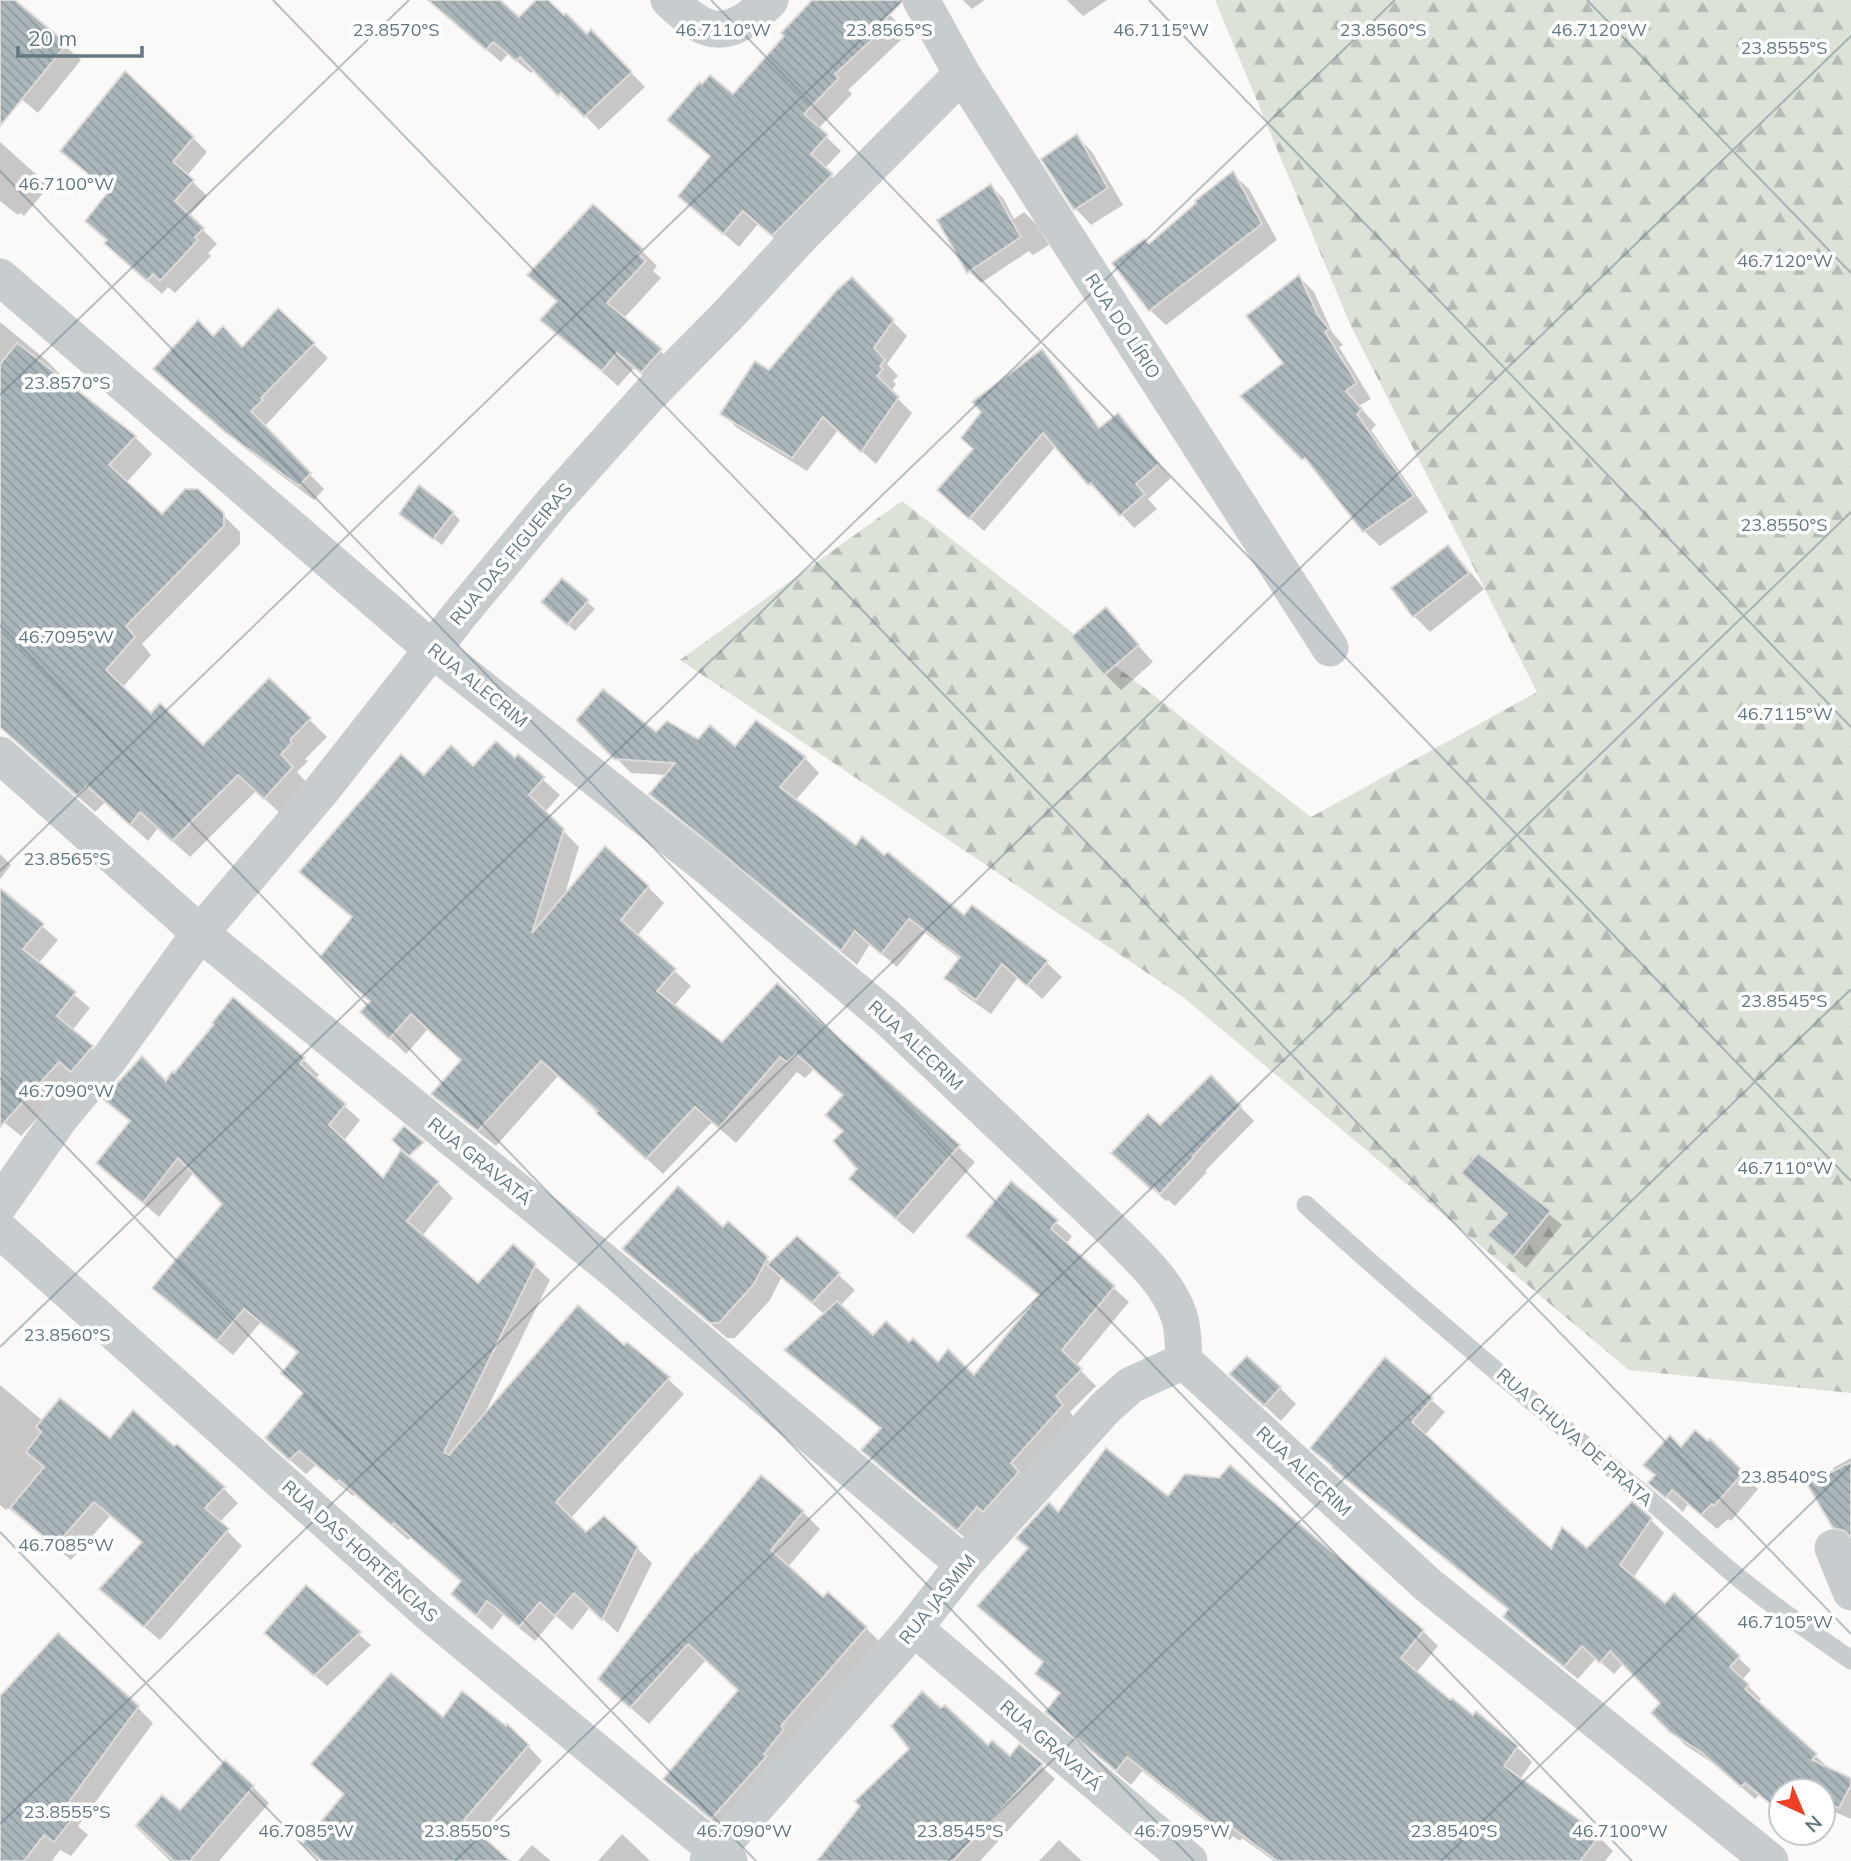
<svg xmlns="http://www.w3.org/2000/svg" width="1851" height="1861" font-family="Mulish,sans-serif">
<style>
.forest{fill:url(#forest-firs)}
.shadow{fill:#0003}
.building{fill:url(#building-back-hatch);stroke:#dcdbd9;stroke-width:2}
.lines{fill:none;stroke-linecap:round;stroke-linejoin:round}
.service{stroke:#c7cccf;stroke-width:19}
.minor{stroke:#c7cccf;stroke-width:37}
.ticks{fill:none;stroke:#637884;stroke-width:2;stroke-opacity:0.45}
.labels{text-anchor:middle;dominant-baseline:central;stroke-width:7;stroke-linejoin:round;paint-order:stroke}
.street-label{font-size:18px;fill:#637884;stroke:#fff}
.ticks-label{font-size:18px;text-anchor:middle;fill:#637884;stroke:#fff;stroke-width:7;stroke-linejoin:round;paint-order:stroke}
</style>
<defs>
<pattern id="forest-firs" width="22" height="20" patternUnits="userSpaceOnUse" patternTransform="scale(1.75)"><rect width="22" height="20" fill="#dce2d8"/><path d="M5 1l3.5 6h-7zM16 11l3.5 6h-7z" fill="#b6bcb5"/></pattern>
<pattern id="building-back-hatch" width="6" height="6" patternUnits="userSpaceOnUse" patternTransform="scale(1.75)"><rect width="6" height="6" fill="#abb6bb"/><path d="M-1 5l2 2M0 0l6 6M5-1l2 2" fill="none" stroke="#8f999e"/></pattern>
</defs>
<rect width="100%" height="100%" fill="#faf9f7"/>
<polygon class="forest" points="1215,0 1851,0 1851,1393 1629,1370 1183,997 680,660 902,501 1311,817 1537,692 1349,322"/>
<g class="shadow">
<polygon points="0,0 12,0 81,60 38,113 0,81"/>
<polygon points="437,0 498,0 519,19 539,0 545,0 587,36 591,32 645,87 599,130 576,106 573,108 535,69 531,73 508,54 501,62 448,17"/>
<polygon points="811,0 876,0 903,29 898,34 902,39 848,90 852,94 818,129 841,151 824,169 846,190 787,250 758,224 739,247 680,196 712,158 669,120 733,97 786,36"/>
<polygon points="963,0 985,0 972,9"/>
<polygon points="1067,0 1107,0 1083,16"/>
<polygon points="1077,136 1092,152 1123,205 1091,225 1076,209"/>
<polygon points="193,138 207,152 187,176 207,196 189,216 217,244 208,253 211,256 175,293 168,287 162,294 121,257 109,241 110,192 63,151"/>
<polygon points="0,142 49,186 24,216 20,213 18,215 0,201"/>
<polygon points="1233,174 1249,189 1277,240 1166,325 1150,310 1149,246"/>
<polygon points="991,186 1003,198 1014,219 1024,212 1036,224 1049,245 1033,255 1029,251 981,283 969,271"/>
<polygon points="641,250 657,266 653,271 661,278 623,319 677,366 657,387 634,368 618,386 543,320 558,302 545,290"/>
<polygon points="1299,277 1314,292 1332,332 1343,345 1339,347 1371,399 1359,406 1376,425 1371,430 1428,512 1380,546 1364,531 1319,474 1243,396 1286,364"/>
<polygon points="852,280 907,336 887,364 898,376 893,381 896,384 891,392 912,413 876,464 838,430 807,471 737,428 723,413 770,373"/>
<polygon points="279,310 328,358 264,427 324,489 314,500 242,446 155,369 213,338 243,349"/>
<polygon points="0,322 45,359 62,376 59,379 135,437 152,454 126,483 162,516 222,514 240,532 240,544 142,644 151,655 122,688 151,716 203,748 269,680 327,737 305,759 308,761 297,772 309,785 282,815 256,791 190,857 158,828 148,841 105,802 95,812 0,726"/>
<polygon points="1042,351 1055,365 1101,429 1117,415 1171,478 1148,499 1157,509 1134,528 1105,496 1103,497 1090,484 1056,446 984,531 953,503 975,449"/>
<polygon points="453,513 460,520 442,545 401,514"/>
<polygon points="1448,547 1463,563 1484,589 1430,632 1414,616"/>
<polygon points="563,580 595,609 575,631 551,610"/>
<polygon points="1121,626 1153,662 1121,690 1105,674"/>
<polygon points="579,720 735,749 805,758 819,773 795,801 856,847 965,917 973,907 1047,963 1062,977 1042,999 1018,977 991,1014 961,993 947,978 960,959 925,933 897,967 870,944 857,965 666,808 651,794 667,775 631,773"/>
<polygon points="518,757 560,795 545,812 579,847 564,897 648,887 664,903 637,936 691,986 674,1006 723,1044 777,985 975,1162 913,1234 868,1195 844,1132 844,1096 814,1069 805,1078 797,1072 736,1143 712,1122 663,1174 558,1076 496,1146 450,1110 434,1094 462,1061 428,1029 406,1054 379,1028 353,919 301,872 424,778 515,760"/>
<polygon points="0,854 11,865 0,879"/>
<polygon points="0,890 58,940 38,964 90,1008 72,1031 107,1062 75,1076 21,1136 0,1119"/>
<polygon points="303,1059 319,1075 315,1079 360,1120 343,1142 383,1181 438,1183 453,1198 422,1236 479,1285 534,1265 550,1280 484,1415 624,1347 668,1379 684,1394 570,1519 586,1534 637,1548 652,1563 618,1633 590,1607 572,1630 556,1616 535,1641 503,1615 492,1630 468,1609 462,1582 411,1537 408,1540 355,1494 353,1496 316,1465 306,1474 282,1453 305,1394 283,1372 299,1354 260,1323 233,1355 170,1303 154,1288 225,1204 194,1172 159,1217 114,1178 98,1163 131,1123 106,1099 166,1084"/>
<polygon points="1211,1077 1254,1121 1205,1171 1207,1172 1175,1206 1168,1200 1166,1201 1127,1167 1160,1127"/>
<polygon points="1478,1155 1562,1225 1526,1268 1489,1235 1508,1214"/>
<polygon points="1011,1184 1072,1236 1066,1244 1129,1302 1076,1366 1096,1386 1070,1412 1077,1421 973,1545 864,1450 882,1429 802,1365 787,1350 825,1315 782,1276 770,1300 735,1338 727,1338 624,1249 723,1230 729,1224 771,1263 798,1238 855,1290 840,1306 873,1337 909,1345 938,1364 974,1378 1040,1296 969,1236"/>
<polygon points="1385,1359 1445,1412 1424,1436 1552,1552 1588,1551 1632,1503 1651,1520 1664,1533 1633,1578 1665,1605 1674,1596 1751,1670 1742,1680 1761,1699 1757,1703 1829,1768 1851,1780 1851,1819 1823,1807 1823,1791 1781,1791 1781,1813 1759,1795 1755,1799 1717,1766 1685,1745 1653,1713 1662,1703 1624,1663 1614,1674 1596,1658 1578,1679 1518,1630 1505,1617 1509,1611 1347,1481 1325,1461 1312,1448"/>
<polygon points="0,1385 43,1421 110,1440 223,1488 238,1503 219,1523 242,1546 160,1640 116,1604 144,1544 110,1516 71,1560 8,1508 6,1510 0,1505"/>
<polygon points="1280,1388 1296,1404 1281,1421 1247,1389"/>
<polygon points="1710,1442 1758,1489 1731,1521 1728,1519 1717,1529 1688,1504 1683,1512 1651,1483"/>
<polygon points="1851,1458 1851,1542 1835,1526 1833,1468"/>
<polygon points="1168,1499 1423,1631 1438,1646 1416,1673 1473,1718 1477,1713 1517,1747 1532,1762 1520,1779 1598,1836 1613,1851 1605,1861 1274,1861 1242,1838 1240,1841 1233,1836 1230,1840 1142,1771 1131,1785 1062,1726 1061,1695 1037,1674 1045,1663 1058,1514"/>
<polygon points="803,1512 820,1529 788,1567 824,1599 866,1628 883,1645 729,1835 665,1779 740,1691 706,1660 649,1724 617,1696"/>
<polygon points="306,1588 371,1645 327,1686 278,1644"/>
<polygon points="0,1698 137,1707 153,1723 78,1826 88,1835 71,1856 60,1850 52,1861 0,1861"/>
<polygon points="444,1719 528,1746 542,1761 478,1835 507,1861 322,1861"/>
<polygon points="988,1747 1010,1758 1041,1766 1055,1779 980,1861 820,1861 911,1749"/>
<polygon points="253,1787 269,1803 219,1861 170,1861 136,1827 162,1797 181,1813"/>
<polygon points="622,1834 644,1855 650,1861 598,1861"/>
<polygon points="1059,1840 1082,1861 1039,1861"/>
<polygon points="532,1845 551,1861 518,1861"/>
</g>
<g class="building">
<polygon points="0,0 15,0 67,44 0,126"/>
<polygon points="428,0 500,0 519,17 536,0 548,0 564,15 566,13 587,34 591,29 632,72 584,117 561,93 558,96 520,57 516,61 493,42 486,50"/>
<polygon points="812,0 900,0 901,3 885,19 889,24 835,74 839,78 804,114 828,135 811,154 833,174 772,236 743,211 723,234 678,196 710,156 667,120 700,82 702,84 710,75 733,94 784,36 781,33"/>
<polygon points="125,71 194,137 173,162 194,180 175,201 204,228 195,237 198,240 160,281 153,274 147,281 104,243 107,240 85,221 109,191 60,151"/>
<polygon points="1077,134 1108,188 1074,210 1041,159"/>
<polygon points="1233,171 1262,224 1149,311 1112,263 1144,239 1149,244 1196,203 1195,201"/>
<polygon points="991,184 1021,237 967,273 937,220"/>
<polygon points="593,204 643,249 638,254 646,261 607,303 662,349 641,373 617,353 602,371 540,320 557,301 527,275"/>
<polygon points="1299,275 1318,315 1329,329 1325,332 1357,383 1346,391 1362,409 1357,414 1414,496 1363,532 1305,458 1302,460 1240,396 1283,363 1246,316"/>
<polygon points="852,277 894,320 874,348 885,360 880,366 883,369 877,376 899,397 861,452 823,417 792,458 720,414 755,361 769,370 836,291"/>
<polygon points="278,308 315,343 261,398 263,400 251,411 311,473 299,486 225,432 153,369 198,320 213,336 223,326 242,347"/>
<polygon points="17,343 136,436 109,465 162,514 185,489 198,489 224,513 224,526 126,626 135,637 106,670 151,713 160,703 203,745 269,678 311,718 290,740 292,743 281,754 293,767 264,799 238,775 172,841 140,812 130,825 87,786 77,796 0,727 0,364"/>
<polygon points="1042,349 1099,428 1118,413 1159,464 1136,484 1145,494 1120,516 1091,483 1088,485 1043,433 969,519 937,490 973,449 961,438 981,412 972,402"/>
<polygon points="419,485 454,512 433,539 399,514"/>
<polygon points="1448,545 1469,573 1413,617 1391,588"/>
<polygon points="562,578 589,600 567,625 541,602"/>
<polygon points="1106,607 1139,645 1104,675 1071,637"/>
<polygon points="603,689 656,732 667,721 698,739 710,725 735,746 756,720 806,757 780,787 856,845 862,836 884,855 888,852 964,915 972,905 1048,961 1027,986 1002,964 976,1000 944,978 960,957 909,919 881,954 855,931 841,951 649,794 675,763 614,759 576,720"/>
<polygon points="496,741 515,758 518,754 545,777 529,795 564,829 532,933 605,846 649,886 621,920 676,969 657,991 722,1042 777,983 960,1145 896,1219 849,1179 857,1169 833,1141 843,1131 825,1115 843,1095 796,1054 787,1062 780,1057 719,1128 695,1107 646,1159 596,1113 598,1111 541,1061 478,1131 431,1094 461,1060 411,1014 389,1039 360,1012 370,1001 320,957 352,917 299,872 401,754 424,775 451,745 473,766"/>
<polygon points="0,888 44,924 23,949 76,992 57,1016 93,1046 71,1072 59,1062 0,1127"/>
<polygon points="233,997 305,1058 300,1064 346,1104 329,1125 383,1178 401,1150 439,1182 407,1221 478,1283 513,1244 536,1264 444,1452 449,1455 578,1305 624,1345 627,1342 670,1377 556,1502 586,1532 604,1516 638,1547 602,1620 574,1593 555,1616 540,1602 519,1627 487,1601 476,1616 451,1594 461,1581 394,1523 392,1526 339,1480 337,1482 299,1451 289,1460 265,1438 304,1392 281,1373 298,1352 244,1309 217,1341 152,1288 222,1204 178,1158 143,1203 96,1163 130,1121 103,1099 142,1056 166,1081 172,1071 174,1073 214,1024 212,1023"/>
<polygon points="1211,1075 1241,1106 1193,1156 1194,1157 1160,1194 1153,1187 1151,1189 1111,1153 1148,1114 1160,1125"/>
<polygon points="404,1126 424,1142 409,1156 392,1140"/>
<polygon points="1478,1153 1551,1211 1513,1257 1487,1235 1507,1214 1461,1173"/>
<polygon points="1011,1181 1058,1220 1051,1229 1115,1286 1062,1350 1082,1369 1056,1396 1063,1405 1011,1463 1019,1472 983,1512 977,1507 957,1531 861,1450 881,1428 784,1350 837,1301 873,1335 886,1321 909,1342 913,1338 938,1362 948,1349 974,1375 1039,1295 966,1236"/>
<polygon points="678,1186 723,1227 728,1221 768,1257 754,1284 719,1323 710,1323 622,1249"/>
<polygon points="797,1236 840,1273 812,1303 767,1265"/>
<polygon points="1247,1356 1281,1387 1264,1406 1229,1374"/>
<polygon points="1385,1357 1433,1398 1412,1422 1551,1549 1562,1527 1587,1548 1632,1501 1652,1518 1620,1565 1665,1603 1674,1593 1740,1656 1730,1667 1749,1685 1745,1689 1817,1754 1812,1760 1851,1778 1851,1785 1839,1808 1823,1801 1823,1791 1801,1791 1790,1786 1786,1791 1781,1791 1781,1797 1773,1806 1745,1783 1741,1787 1701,1752 1670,1732 1651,1713 1660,1703 1610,1651 1600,1663 1582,1646 1564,1667 1503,1617 1508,1609 1332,1468 1332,1466 1310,1448"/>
<polygon points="60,1398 110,1438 133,1410 174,1446 177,1444 225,1487 205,1508 229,1529 144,1627 99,1589 142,1542 94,1502 55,1546 10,1508 44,1467 26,1452 41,1432 36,1427"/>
<polygon points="1695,1430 1708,1441 1710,1439 1744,1472 1714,1506 1712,1504 1701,1515 1672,1490 1666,1498 1648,1483 1655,1475 1643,1465 1670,1435 1681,1447"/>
<polygon points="1106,1448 1168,1496 1185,1474 1219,1478 1230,1465 1424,1630 1401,1658 1450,1700 1452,1698 1473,1715 1476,1711 1518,1746 1504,1766 1600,1835 1580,1861 1277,1861 1227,1824 1224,1828 1217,1823 1215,1826 1127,1757 1116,1771 1045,1712 1060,1693 1035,1674 1043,1662 977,1606 1028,1548 1016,1538 1049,1502 1058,1512"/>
<polygon points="1851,1462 1851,1538 1845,1531 1833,1528 1807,1484"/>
<polygon points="761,1475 804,1511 771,1550 823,1597 828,1592 867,1627 781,1726 784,1729 764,1754 767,1756 711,1819 663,1779 738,1690 688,1644 630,1708 598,1679 696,1552 697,1553"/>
<polygon points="306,1585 361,1632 314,1676 264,1633"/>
<polygon points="58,1633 139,1706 63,1810 73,1818 54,1842 44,1835 24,1861 0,1861 0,1696"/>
<polygon points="391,1673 443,1717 462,1691 506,1726 507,1724 529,1745 464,1820 510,1861 322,1861 302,1844 344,1794 311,1764"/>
<polygon points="922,1691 941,1708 945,1705 988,1745 992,1740 1010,1756 1019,1744 1043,1764 953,1861 817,1861 860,1806 855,1801 909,1749 891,1726"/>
<polygon points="225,1760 254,1786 190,1861 174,1861 136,1825 162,1795 180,1810"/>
</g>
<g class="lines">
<path class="service" d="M1306 1205C1412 1301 1522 1393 1632 1485 1669 1515 1703 1549 1740 1579 1776 1608 1813 1634 1851 1660"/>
<g class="minor">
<path d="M669 0C696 24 715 42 749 18 757 12 764 7 770 0"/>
<polyline points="921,0 962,74 1330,648"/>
<path d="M0 277 433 650 708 867 888 1018 1111 1229C1136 1254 1168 1282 1179 1316 1184 1330 1183 1347 1184 1361L1428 1585 1770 1861"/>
<polyline points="0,755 200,933 608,1265 964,1564"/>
<polyline points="0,1204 60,1118 109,1059 200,933 321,791 461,613 554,501 649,395 730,313 799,238 962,74"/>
<polyline points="0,1230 431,1615 729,1861"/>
<polyline points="1833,1548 1851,1592"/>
<polyline points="914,1628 1189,1861"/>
<polyline points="708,1861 914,1628 964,1564 1106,1407 1131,1385 1184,1361"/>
</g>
</g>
<path class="ticks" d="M273 0 1851 1634M711 0 1851 1181M1149 0 1851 727M1587 0 1851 273M0 171 1632 1861M0 395 409 0M0 625 1194 1861M0 871 902 0M0 1078 756 1861M0 1347 1395 0M0 1532 318 1861M0 1824 1851 36M455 1861 1851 512M948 1861 1851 989M1441 1861 1851 1465"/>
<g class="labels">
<g class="street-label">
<text transform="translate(1123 326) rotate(57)">RUA DO LÍRIO</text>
<text transform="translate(511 554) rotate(-50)">RUA DAS FIGUEIRAS</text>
<text transform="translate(478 685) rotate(39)">RUA ALECRIM</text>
<text transform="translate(916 1045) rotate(43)">RUA ALECRIM</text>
<text transform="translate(480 1161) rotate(39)">RUA GRAVATÁ</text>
<text transform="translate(1575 1437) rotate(41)">RUA CHUVA DE PRATA</text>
<text transform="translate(1304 1471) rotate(43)">RUA ALECRIM</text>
<text transform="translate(360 1551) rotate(42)">RUA DAS HORTÊNCIAS</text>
<text transform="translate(937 1599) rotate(-51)">RUA JASMIM</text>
<text transform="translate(1051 1745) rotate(41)">RUA GRAVATÁ</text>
</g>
</g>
<g class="ticks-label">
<text x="396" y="36">23.8570°S</text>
<text x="889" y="36">23.8565°S</text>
<text x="1383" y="36">23.8560°S</text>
<text x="723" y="36">46.7110°W</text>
<text x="1161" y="36">46.7115°W</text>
<text x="1599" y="36">46.7120°W</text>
<text x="1784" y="54">23.8555°S</text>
<text x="66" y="190">46.7100°W</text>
<text x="1785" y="267">46.7120°W</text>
<text x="67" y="389">23.8570°S</text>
<text x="1784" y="531">23.8550°S</text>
<text x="66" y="643">46.7095°W</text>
<text x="1785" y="720">46.7115°W</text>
<text x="67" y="865">23.8565°S</text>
<text x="1784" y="1007">23.8545°S</text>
<text x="66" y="1097">46.7090°W</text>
<text x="1785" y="1174">46.7110°W</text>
<text x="67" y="1341">23.8560°S</text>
<text x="1784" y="1483">23.8540°S</text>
<text x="66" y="1551">46.7085°W</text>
<text x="1785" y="1628">46.7105°W</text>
<text x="67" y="1818">23.8555°S</text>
<text x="306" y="1837">46.7085°W</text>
<text x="744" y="1837">46.7090°W</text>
<text x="1182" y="1837">46.7095°W</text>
<text x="1620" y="1837">46.7100°W</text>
<text x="467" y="1837">23.8550°S</text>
<text x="960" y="1837">23.8545°S</text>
<text x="1454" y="1837">23.8540°S</text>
</g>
<g transform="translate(1802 1812) rotate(136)"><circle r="33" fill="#ffffff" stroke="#c1c9ce" stroke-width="2"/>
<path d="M0-5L12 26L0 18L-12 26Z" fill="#ee4123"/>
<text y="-10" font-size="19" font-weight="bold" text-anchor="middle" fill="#637884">N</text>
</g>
<path d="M18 46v10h124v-10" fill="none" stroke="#637884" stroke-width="3.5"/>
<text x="28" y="46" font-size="21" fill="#637884" stroke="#ffffff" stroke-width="5" paint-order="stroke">20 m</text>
</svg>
